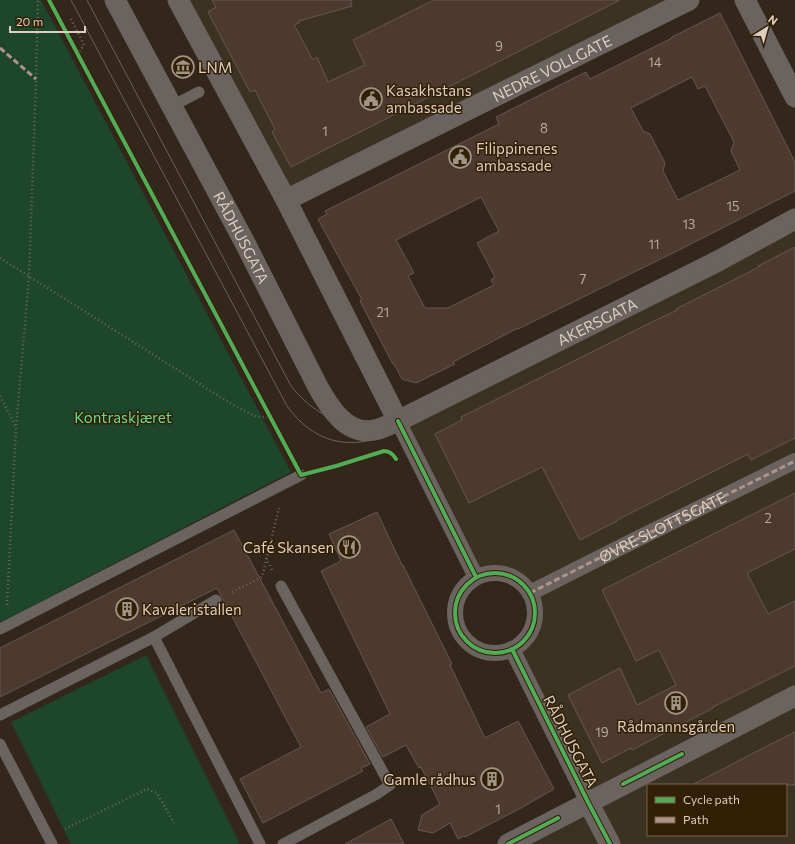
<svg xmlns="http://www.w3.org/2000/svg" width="795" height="844" font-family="Commissioner,sans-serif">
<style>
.commercial{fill:#3c3222;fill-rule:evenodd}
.green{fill:#1d462a}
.building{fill:#4e392e;stroke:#655851;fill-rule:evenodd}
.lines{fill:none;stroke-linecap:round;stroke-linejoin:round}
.path{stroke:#6d6661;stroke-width:2.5;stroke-dasharray:1 3;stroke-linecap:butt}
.service{stroke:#6a6360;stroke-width:11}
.pedestrian{stroke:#6a6360;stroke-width:16}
.minor{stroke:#6a6360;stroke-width:21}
.tram{stroke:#69625c;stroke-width:1}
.quiet{stroke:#af9288;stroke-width:3;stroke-dasharray:6 3;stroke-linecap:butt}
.cycleway-casing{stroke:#331f05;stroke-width:6}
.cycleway{stroke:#51ab58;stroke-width:4}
.labels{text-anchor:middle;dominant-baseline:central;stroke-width:3;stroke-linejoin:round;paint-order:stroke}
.number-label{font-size:13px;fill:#b8aa9c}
.poi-label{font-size:15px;fill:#dccfc0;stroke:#331f05;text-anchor:start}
.street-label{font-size:15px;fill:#dccfc0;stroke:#331f05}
.park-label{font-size:15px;fill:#62de90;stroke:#331f05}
</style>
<rect width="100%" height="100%" fill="#32271a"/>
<g class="commercial">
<polygon points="178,0 689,0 286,200"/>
<path d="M795 218V844H508L588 802 512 649 525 639 533 625 535 609 530 593 520 581 507 574 491 573 476 577 398 421ZM648 785H786V835H648Z"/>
</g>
<g class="green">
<polygon points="0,0 41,0 291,472 1,622 0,620"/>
<polygon points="146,655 155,673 240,844 71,844 11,722"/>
</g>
<g class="building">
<polygon points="212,0 351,0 352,6 299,21 299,23 294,25 313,60 317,57 328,82 365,65 353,40 434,0 620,0 291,167 272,132 275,129 255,90 250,92 208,12 216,7"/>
<path d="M720 13 795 162V191L677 251 518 329V328L453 362 455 364 416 383 402 379 394 364H393L375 330 360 301 362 300 318 219 327 214 325 211 499 124 496 117 586 72 590 79 672 38V37ZM692 77 698 89 705 86 734 142 731 151 740 170 678 200 663 171 665 163 650 134 643 131 631 108ZM481 197 499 231 477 243 495 277 491 280 494 285 448 308H425L408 276 414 273 396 240Z"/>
<polygon points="795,247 795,438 751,460 748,454 617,520 617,521 580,540 542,467 469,503 435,434 462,420 461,417 650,323 677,310 676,309 759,267 758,266"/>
<polygon points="795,493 795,549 747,573 768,614 795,601 795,666 713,707 713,708 632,750 631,748 602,763 568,695 620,668 637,705 676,685 659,650 636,661 602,590"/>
<polygon points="377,512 402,565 403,565 452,664 450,665 485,738 518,721 554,789 521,808 465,837 464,836 458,839 450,823 433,833 418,830 422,815 440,804 421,767 419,768 406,745 383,757 366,727 390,714 321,571 341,561 329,534"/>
<polygon points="234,530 321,693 329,689 370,764 361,768 363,771 263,823 240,779 301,747 217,588 0,697 0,648"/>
<polygon points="795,732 795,785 692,785 771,744"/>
<polygon points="391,819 404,844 345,844"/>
</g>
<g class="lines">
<g class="path">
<polyline points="49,0 292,459"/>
<polyline points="71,19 84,45 78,53"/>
<polyline points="0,258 233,405 257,417 269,417"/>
<polyline points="0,396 16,427"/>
<polyline points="317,471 363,458"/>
<polyline points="266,558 272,570"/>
<polyline points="232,592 262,577 279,508"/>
<polyline points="7,605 16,428 29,277 36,79 38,0"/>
<polyline points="65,829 147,789 157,793 174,823"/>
</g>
<g class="service">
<polyline points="172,106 199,92"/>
<polyline points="281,586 390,785 377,794 283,844"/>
<polyline points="0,629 301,475"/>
<polyline points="154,637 260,844"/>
<polyline points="0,715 154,637 216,600"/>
<polyline points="0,744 52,844"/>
</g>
<g class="pedestrian">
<polyline points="398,421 476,577"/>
<circle cx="495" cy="613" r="40"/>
<polyline points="530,593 637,539 795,461"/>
<polyline points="512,649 588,802"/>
</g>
<g class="minor">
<path id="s1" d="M115 0 245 243 318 387C329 407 347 436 374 430 382 429 390 424 398 421L718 261 795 219"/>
<polyline points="178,0 286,200 398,421"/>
<polyline points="745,0 795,97"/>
<path id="s2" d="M286 200 689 0"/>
<polyline points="588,802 610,844"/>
<polyline points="508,844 795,696"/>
</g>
<g class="tram">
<path d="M71 0 287 406C314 443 348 451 390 434L795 226"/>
<path d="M87 0 291 386C319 421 353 432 395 416L610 309 795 211"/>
</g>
<g class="quiet">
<polyline points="0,48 36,79"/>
<path id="s3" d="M530 593 637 539 795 461"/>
</g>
<g class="cycleway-casing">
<g id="cycleway">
<path d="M49 0 301 475 336 466 384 451C390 451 393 454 396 459"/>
<polyline points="398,421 476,577"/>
<circle cx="495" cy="613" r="40"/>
<polyline points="512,649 588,802 610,844"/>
<polyline points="623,784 682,754"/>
<polyline points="508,844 558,818"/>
</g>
</g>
<use href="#cycleway" class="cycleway"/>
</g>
<defs>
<g id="museum-ring" transform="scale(1.15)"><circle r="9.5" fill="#331f05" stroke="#a09486" stroke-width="1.5"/><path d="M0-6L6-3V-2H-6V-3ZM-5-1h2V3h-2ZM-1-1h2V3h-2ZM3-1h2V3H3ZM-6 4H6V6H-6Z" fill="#a09486"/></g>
<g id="civic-ring" transform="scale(1.15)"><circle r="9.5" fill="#331f05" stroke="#a09486" stroke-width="1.5"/><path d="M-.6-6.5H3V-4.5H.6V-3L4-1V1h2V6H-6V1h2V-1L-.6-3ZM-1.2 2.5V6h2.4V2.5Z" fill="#a09486"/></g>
<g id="restaurant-ring" transform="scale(1.15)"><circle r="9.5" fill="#331f05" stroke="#a09486" stroke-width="1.5"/><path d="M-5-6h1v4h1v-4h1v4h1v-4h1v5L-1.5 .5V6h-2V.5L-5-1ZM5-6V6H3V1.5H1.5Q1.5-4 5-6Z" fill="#a09486"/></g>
<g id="building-ring" transform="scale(1.15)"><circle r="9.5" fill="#331f05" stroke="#a09486" stroke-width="1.5"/><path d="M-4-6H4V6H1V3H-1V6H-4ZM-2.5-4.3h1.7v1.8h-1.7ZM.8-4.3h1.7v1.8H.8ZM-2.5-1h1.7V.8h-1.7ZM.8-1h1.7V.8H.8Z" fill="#a09486"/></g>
</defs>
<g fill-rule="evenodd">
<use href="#museum-ring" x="183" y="67"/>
<use href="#civic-ring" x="371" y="99"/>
<use href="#civic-ring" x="460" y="157"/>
<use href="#restaurant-ring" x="349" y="547"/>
<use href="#building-ring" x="127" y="609"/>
<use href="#building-ring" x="676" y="703"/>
<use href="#building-ring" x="492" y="779"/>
</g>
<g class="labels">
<g class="number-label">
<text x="499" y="46">9</text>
<text x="655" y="62">14</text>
<text x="544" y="128">8</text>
<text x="325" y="131">1</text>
<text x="733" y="206">15</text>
<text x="689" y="224">13</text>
<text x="654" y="244">11</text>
<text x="583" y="279">7</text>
<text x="383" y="312">21</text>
<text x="768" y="518">2</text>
<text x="602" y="732">19</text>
<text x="498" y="809">1</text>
</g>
<g class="poi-label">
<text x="198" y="67">LNM</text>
<text x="386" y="90">Kasakhstans<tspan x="386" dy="17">ambassade</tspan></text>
<text x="476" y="148">Filippinenes<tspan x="476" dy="17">ambassade</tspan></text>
<text x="334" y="547" text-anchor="end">Café Skansen</text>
<text x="142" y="609">Kavaleristallen</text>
<text x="676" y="726" text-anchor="middle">Rådmannsgården</text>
<text x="476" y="779" text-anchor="end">Gamle rådhus</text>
</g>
<g class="street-label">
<text stroke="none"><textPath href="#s2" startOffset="297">NEDRE VOLLGATE</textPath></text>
<text stroke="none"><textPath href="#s1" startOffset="269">RÅDHUSGATA</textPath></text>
<text stroke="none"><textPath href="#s1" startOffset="761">AKERSGATA</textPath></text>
<text stroke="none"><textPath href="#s3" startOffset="148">ØVRE SLOTTSGATE</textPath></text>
<text transform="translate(571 741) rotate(63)">RÅDHUSGATA</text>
</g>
<g class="park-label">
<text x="123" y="417">Kontraskjæret</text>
</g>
</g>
<rect x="647" y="784" width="140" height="52" fill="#331f05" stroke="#776550"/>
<rect x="655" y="797" width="20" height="6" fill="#51ab58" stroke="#776550"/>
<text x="683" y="804" font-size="12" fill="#dccfc0">Cycle path</text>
<rect x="655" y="817" width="20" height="6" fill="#af9288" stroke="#776550"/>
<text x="683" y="824" font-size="12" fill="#dccfc0">Path</text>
<g transform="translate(767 28) rotate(37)" stroke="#331f05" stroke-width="3" paint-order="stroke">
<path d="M0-3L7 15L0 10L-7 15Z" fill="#dccfc0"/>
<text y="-6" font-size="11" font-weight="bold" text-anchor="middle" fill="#dccfc0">N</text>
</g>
<path d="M10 26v6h75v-6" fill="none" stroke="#dccfc0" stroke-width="2"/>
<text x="16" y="26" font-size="12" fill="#dccfc0" stroke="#331f05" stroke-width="3" paint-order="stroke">20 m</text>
</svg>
